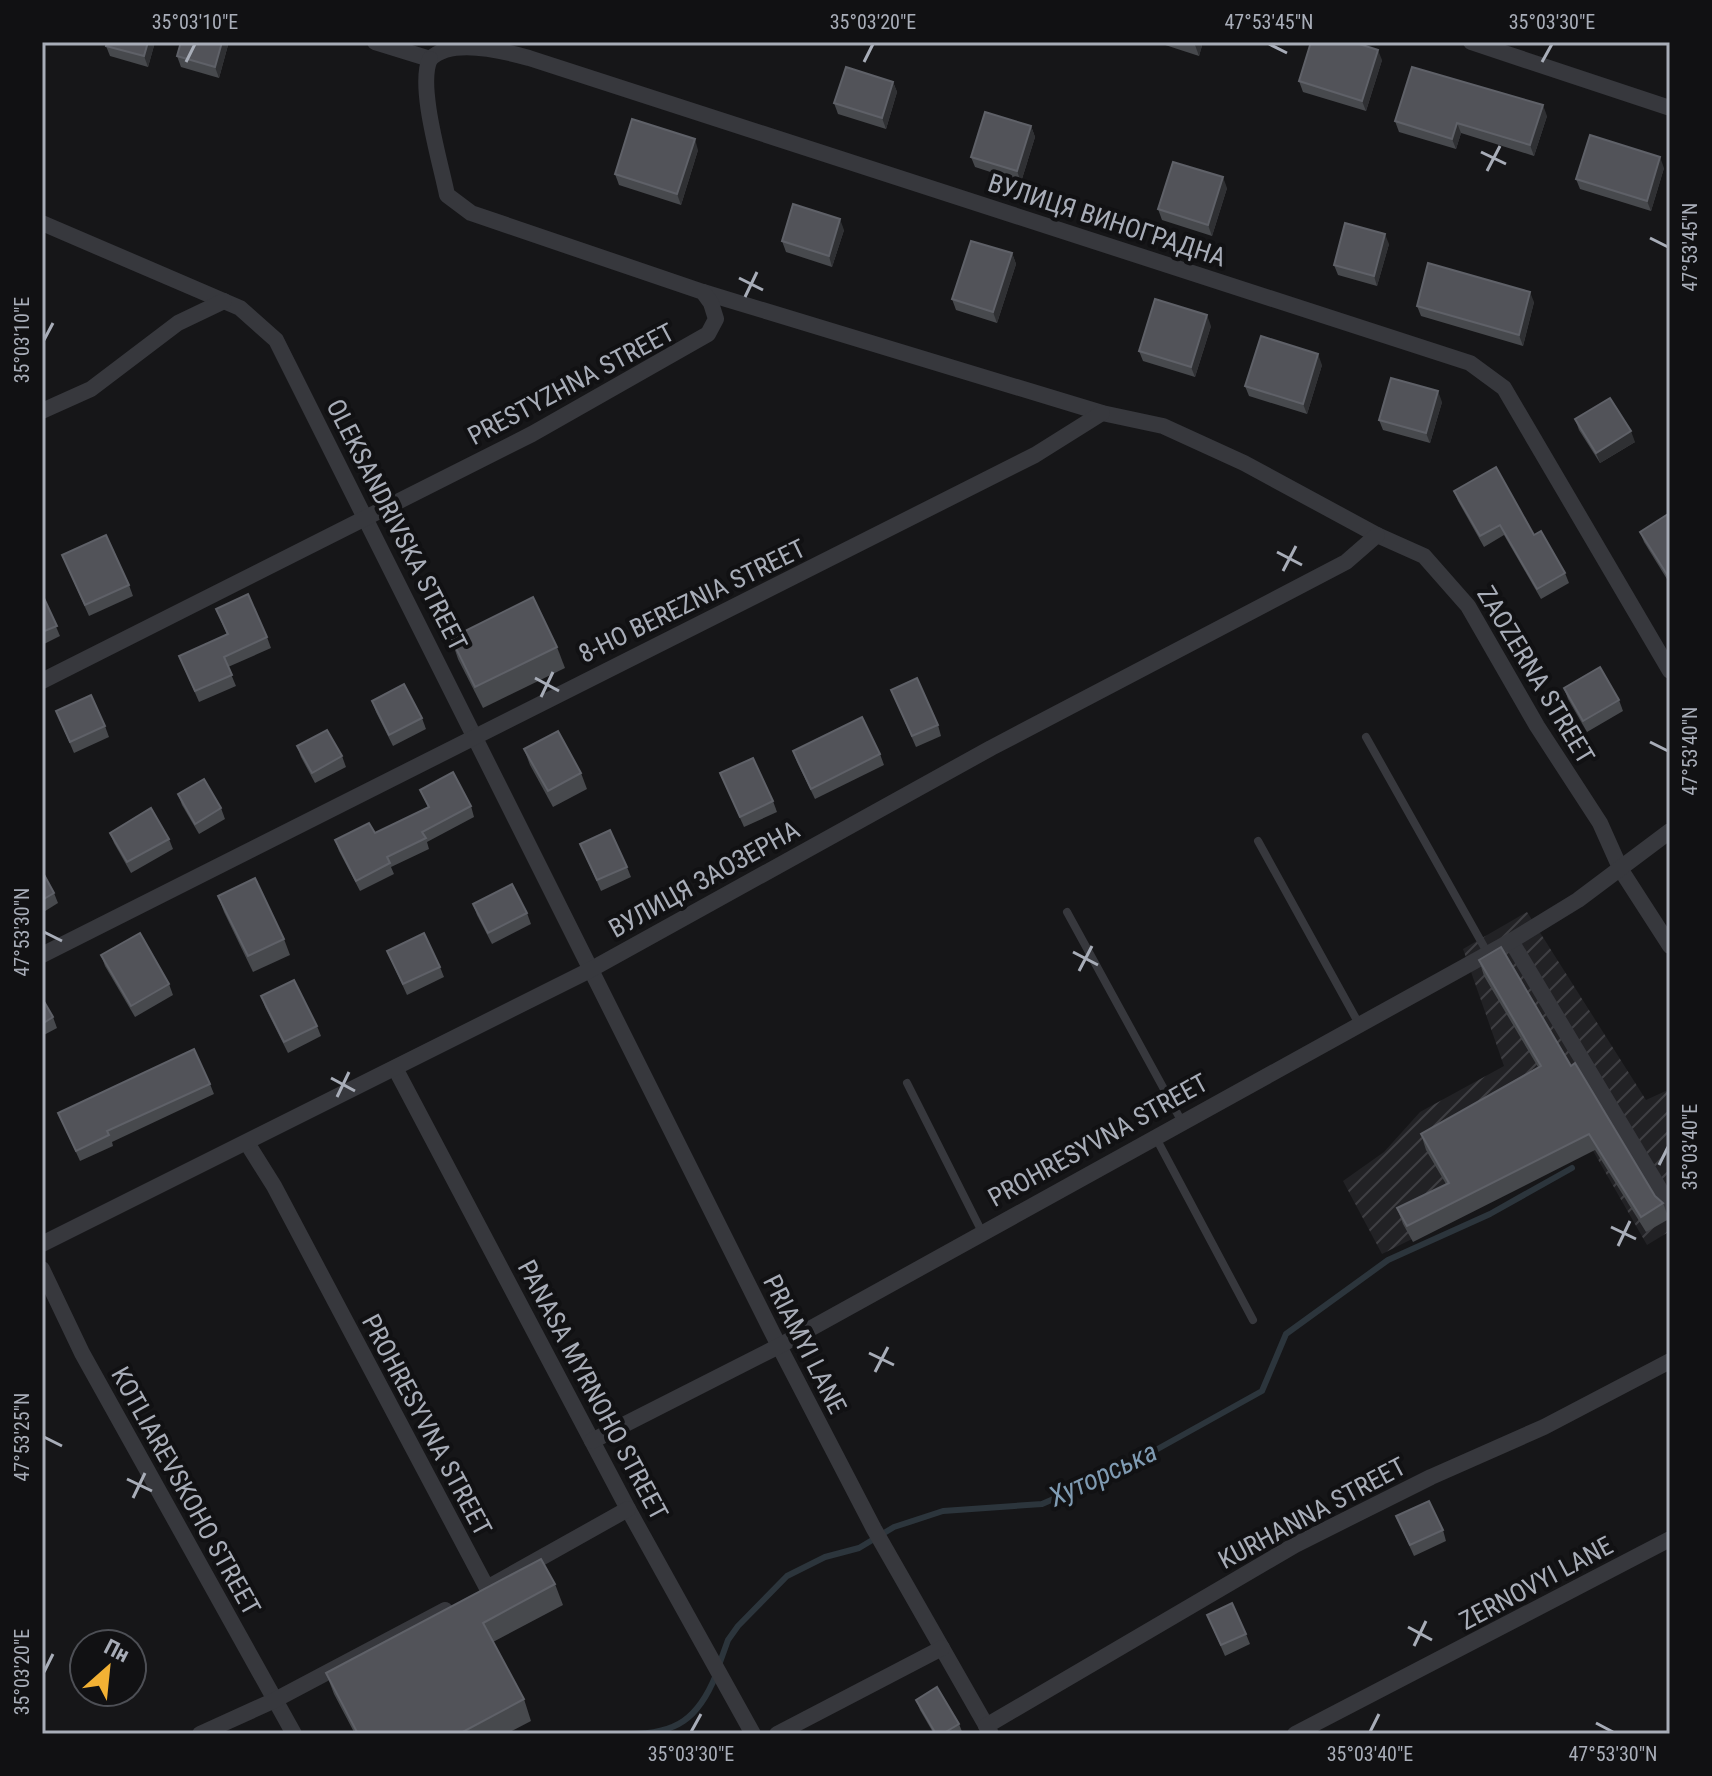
<svg xmlns="http://www.w3.org/2000/svg" width="1712" height="1776" font-family="'Roboto Condensed',sans-serif">
<style>
.industrial{fill:url(#industrial-furrows)}
.lines{fill:none;stroke-linecap:round;stroke-linejoin:round}
.stream{stroke:#2c353c;stroke-width:6}
.lane{stroke:#37383d;stroke-width:8}
.street{stroke:#37383d;stroke-width:16}
.wall{fill:#47494d}
.shaded-wall{fill:#2f3033}
.building{fill:#525359;stroke:#5f6168;stroke-width:2}
.ticks{fill:none;stroke:#a8adb8;stroke-width:3}
.labels{text-anchor:middle;dominant-baseline:central;stroke-width:8;stroke-linejoin:round;paint-order:stroke}
.street-label{font-size:26px;fill:#a8adb8;stroke:#111113}
.water-label{font-size:28px;font-style:italic;fill:#7f9bb3;stroke:#111113}
.neatline{fill:none;stroke:#a8adb8;stroke-width:3}
.ticks-label{font-size:20px;text-anchor:middle;fill:#a8adb8}
</style>
<defs>
<pattern id="industrial-furrows" width="10" height="10" patternUnits="userSpaceOnUse" patternTransform="scale(2)"><rect width="10" height="10" fill="#222225"/><path d="M-1 1l2-2M0 10L10 0M9 11l2-2" fill="none" stroke="#3f3f43"/></pattern>
</defs>
<rect width="100%" height="100%" fill="#161618"/>
<polygon class="industrial" points="1527,912 1646,1100 1670,1089 1670,1231 1647,1245 1592,1149 1382,1254 1343,1181 1384,1152 1420,1112 1504,1066 1463,949"/>
<g class="lines">
<g class="stream">
<polyline points="719,1665 728,1640 738,1626 787,1576 825,1557 859,1548 894,1527 943,1511 1042,1504 1118,1471 1262,1391 1286,1334 1388,1260 1490,1214 1572,1168"/>
<path d="M630 1734C676 1734 698 1719 716 1675"/>
</g>
<g class="lane">
<polyline points="1366,737 1487,952"/>
<polyline points="1258,841 1359,1024"/>
<polyline points="1067,912 1182,1122"/>
<polyline points="907,1083 982,1232"/>
<polyline points="1156,1138 1253,1320"/>
</g>
<g class="street">
<polyline points="375,42 430,59"/>
<polyline points="1471,42 1670,108"/>
<path d="M430 59C451 38 504 51 529 58L1470 363 1504 388 1670 671"/>
<polyline points="42,223 240,308 276,340 779,1346 874,1529 991,1734"/>
<polyline points="703,292 1102,413 1163,426 1244,463 1377,535 1424,556 1468,606 1537,726 1600,823 1621,870 1670,946"/>
<polyline points="42,411 91,389 178,323 224,301"/>
<path d="M42 681 532 434 708 334 716 319 711 303 703 292 471 213 447 195C441 164 417 86 430 59"/>
<polyline points="1511,941 1670,1206"/>
<polyline points="42,955 1035,455 1102,413"/>
<polyline points="395,1068 628,1509 753,1734"/>
<polyline points="247,1143 274,1186 487,1588 628,1509"/>
<polyline points="42,1244 590,970 991,748 1346,562 1377,535"/>
<polyline points="42,1269 82,1353 294,1734"/>
<polyline points="592,1441 779,1346 1511,941 1578,900 1670,831"/>
<polyline points="986,1726 1295,1545 1431,1477 1544,1427 1670,1361"/>
<polyline points="200,1734 275,1700 445,1610"/>
<polyline points="777,1734 942,1648"/>
<polyline points="1295,1734 1670,1539"/>
</g>
</g>
<g class="wall">
<polygon points="155,42 148,67 110,56 106,46"/>
<polygon points="181,42 227,42 228,45 219,78 181,67 177,56"/>
<polygon points="1156,42 1203,42 1199,56"/>
<polygon points="1382,60 1366,111 1303,92 1299,81"/>
<polygon points="893,82 897,92 886,129 838,114 834,103"/>
<polygon points="1547,116 1534,156 1461,133 1456,149 1399,132 1395,121"/>
<polygon points="1031,126 1035,137 1021,182 975,167 971,157"/>
<polygon points="698,150 681,205 619,185 615,174"/>
<polygon points="1664,168 1651,211 1580,189 1576,179"/>
<polygon points="1227,188 1212,236 1162,220 1158,209"/>
<polygon points="844,230 832,267 786,252 782,241"/>
<polygon points="1389,244 1377,286 1338,275 1334,265"/>
<polygon points="1012,253 1016,264 997,323 956,310 952,299"/>
<polygon points="1534,302 1523,346 1421,316 1417,306"/>
<polygon points="1211,326 1195,377 1143,361 1139,351"/>
<polygon points="1322,365 1307,414 1249,396 1245,386"/>
<polygon points="1442,402 1430,443 1383,430 1379,420"/>
<polygon points="1575,419 1635,442 1600,463 1579,430"/>
<polygon points="1454,491 1534,535 1565,573 1569,583 1541,599 1504,535 1484,547 1458,501"/>
<polygon points="1670,517 1670,584 1644,542 1640,532"/>
<polygon points="62,555 129,585 133,596 89,616"/>
<polygon points="42,594 60,636 42,645"/>
<polygon points="216,609 267,637 271,648 228,667 236,686 199,702 179,656 227,635"/>
<polygon points="451,638 557,647 565,668 483,708 458,659"/>
<polygon points="1564,688 1619,700 1623,711 1587,732 1568,699"/>
<polygon points="891,690 938,725 941,736 916,747"/>
<polygon points="372,701 422,718 426,729 393,746 376,712"/>
<polygon points="56,711 105,726 109,737 74,753"/>
<polygon points="297,746 342,756 346,767 315,783 301,757"/>
<polygon points="524,749 581,773 587,789 553,807 530,765"/>
<polygon points="793,751 880,754 884,765 815,799 797,762"/>
<polygon points="720,773 773,801 777,812 744,827"/>
<polygon points="420,790 471,806 474,817 427,842 429,849 391,867 394,874 360,891 339,851 335,840 375,833 428,807"/>
<polygon points="178,794 221,808 225,819 199,834 182,805"/>
<polygon points="110,833 169,839 173,849 131,873 114,843"/>
<polygon points="580,844 627,867 631,877 601,891"/>
<polygon points="42,871 54,893 58,903 42,913"/>
<polygon points="218,896 284,939 290,955 253,972 224,912"/>
<polygon points="473,904 527,913 531,924 492,944 477,915"/>
<polygon points="387,951 440,967 444,977 407,995"/>
<polygon points="101,955 169,984 173,995 135,1017 105,966"/>
<polygon points="1479,960 1571,1066 1655,1196 1663,1203 1669,1219 1646,1232 1595,1150 1413,1242 1403,1224 1397,1208 1446,1184 1426,1150 1421,1134 1538,1067 1484,976"/>
<polygon points="261,996 317,1026 321,1036 288,1053 265,1007"/>
<polygon points="42,998 53,1017 57,1028 42,1036"/>
<polygon points="210,1084 214,1094 112,1142 113,1146 80,1161 58,1113"/>
<polygon points="1396,1516 1443,1530 1446,1541 1414,1556"/>
<polygon points="555,1584 563,1605 493,1642 524,1699 531,1721 506,1734 355,1734 334,1694 326,1673"/>
<polygon points="1207,1615 1246,1634 1250,1644 1225,1656"/>
<polygon points="916,1700 959,1724 963,1734 934,1734 920,1710"/>
</g>
<g class="shaded-wall">
<polygon points="148,42 155,42 148,67 144,56"/>
<polygon points="222,42 227,42 228,45 219,78 215,67"/>
<polygon points="1196,42 1203,42 1199,56 1195,45"/>
<polygon points="1378,50 1382,60 1366,111 1362,101"/>
<polygon points="893,82 897,92 886,129 882,118"/>
<polygon points="1543,105 1547,116 1534,156 1530,145"/>
<polygon points="1457,123 1461,133 1456,149 1452,139"/>
<polygon points="1031,126 1035,137 1021,182 1017,171"/>
<polygon points="695,139 698,150 681,205 677,194"/>
<polygon points="1660,157 1664,168 1651,211 1647,201"/>
<polygon points="1223,177 1227,188 1212,236 1208,225"/>
<polygon points="840,219 844,230 832,267 829,256"/>
<polygon points="1385,234 1389,244 1377,286 1374,276"/>
<polygon points="1012,253 1016,264 997,323 993,312"/>
<polygon points="1530,292 1534,302 1523,346 1519,335"/>
<polygon points="1207,315 1211,326 1195,377 1191,367"/>
<polygon points="1318,354 1322,365 1307,414 1303,404"/>
<polygon points="1438,391 1442,402 1430,443 1426,433"/>
<polygon points="1631,431 1635,442 1600,463 1596,453"/>
</g>
<g class="building">
<polygon points="107,42 148,42 144,56 106,46"/>
<polygon points="181,42 222,42 215,67 177,56"/>
<polygon points="1311,42 1353,42 1378,50 1362,101 1299,81"/>
<polygon points="846,67 893,82 882,118 834,103"/>
<polygon points="1412,67 1543,105 1530,145 1457,123 1452,139 1395,121"/>
<polygon points="985,112 1031,126 1017,171 971,157"/>
<polygon points="632,119 695,139 677,194 615,174"/>
<polygon points="1590,135 1660,157 1647,201 1576,179"/>
<polygon points="1173,162 1223,177 1208,225 1158,209"/>
<polygon points="793,204 840,219 829,256 782,241"/>
<polygon points="1345,223 1385,234 1374,276 1334,265"/>
<polygon points="971,241 1012,253 993,312 952,299"/>
<polygon points="1428,263 1530,292 1519,335 1417,306"/>
<polygon points="1155,299 1207,315 1191,367 1139,351"/>
<polygon points="1261,336 1318,354 1303,404 1245,386"/>
<polygon points="1391,378 1438,391 1426,433 1379,420"/>
<polygon points="1610,398 1631,431 1596,453 1575,419"/>
<polygon points="1496,467 1534,535 1541,531 1565,573 1537,589 1500,525 1480,536 1454,491"/>
<polygon points="1668,514 1670,517 1670,575 1668,576 1640,532"/>
<polygon points="106,535 129,585 85,605 62,555"/>
<polygon points="42,594 57,626 42,632"/>
<polygon points="248,594 267,637 224,657 232,675 195,691 179,656 228,634 216,609"/>
<polygon points="533,597 557,647 475,687 451,638"/>
<polygon points="1600,667 1619,700 1583,721 1564,688"/>
<polygon points="917,678 938,725 912,736 891,690"/>
<polygon points="404,684 422,718 389,735 372,701"/>
<polygon points="91,695 105,726 70,742 56,711"/>
<polygon points="862,717 880,754 811,789 793,751"/>
<polygon points="327,730 342,756 312,773 297,746"/>
<polygon points="558,731 581,773 548,791 524,749"/>
<polygon points="753,758 773,801 740,817 720,773"/>
<polygon points="453,772 471,806 422,832 426,838 387,857 390,863 356,881 335,840 369,823 375,833 429,807 420,790"/>
<polygon points="204,779 221,808 195,824 178,794"/>
<polygon points="151,808 169,839 127,862 110,833"/>
<polygon points="610,830 627,867 597,880 580,844"/>
<polygon points="42,871 54,893 42,900"/>
<polygon points="255,878 284,939 248,956 218,896"/>
<polygon points="512,884 527,913 488,933 473,904"/>
<polygon points="140,933 169,984 131,1006 101,955"/>
<polygon points="424,933 440,967 403,984 387,951"/>
<polygon points="1501,947 1571,1066 1575,1063 1655,1196 1663,1203 1641,1217 1589,1134 1407,1226 1397,1208 1449,1183 1421,1134 1541,1066 1479,960"/>
<polygon points="294,980 317,1026 284,1042 261,996"/>
<polygon points="42,998 53,1017 42,1024"/>
<polygon points="194,1049 210,1084 107,1131 109,1135 76,1151 58,1113"/>
<polygon points="1429,1501 1443,1530 1410,1545 1396,1516"/>
<polygon points="541,1559 555,1584 483,1623 524,1699 459,1734 358,1734 326,1673"/>
<polygon points="1232,1603 1246,1634 1221,1645 1207,1615"/>
<polygon points="937,1687 959,1724 942,1734 936,1734 916,1700"/>
</g>
<path class="ticks" d="M1269 44 1287 53M186 62 195 44M864 62 873 44M1542 62 1552 44M1481 152 1506 164M1487 171 1500 146M1650 238 1668 247M739 278 763 290M745 297 757 272M44 340 53 323M1277 552 1302 565M1283 571 1296 546M535 678 559 691M541 697 553 672M1650 742 1668 751M44 932 62 941M1073 952 1098 965M1079 971 1092 946M331 1078 355 1091M337 1097 349 1072M1659 1165 1668 1147M1611 1227 1636 1239M1618 1246 1630 1221M869 1353 894 1365M875 1372 888 1347M44 1437 62 1446M127 1479 152 1491M133 1498 145 1473M1408 1627 1432 1640M1414 1646 1426 1621M44 1672 53 1654M1596 1723 1613 1732M691 1732 701 1714M1370 1732 1379 1714"/>
<g class="labels">
<g class="street-label">
<text transform="translate(1107 220) rotate(18)">ВУЛИЦЯ ВИНОГРАДНА</text>
<text transform="translate(571 384) rotate(-28)">PRESTYZHNA STREET</text>
<text transform="translate(397 525) rotate(63)">OLEKSANDRIVSKA STREET</text>
<text transform="translate(692 601) rotate(-26)">8-HO BEREZNIA STREET</text>
<text transform="translate(1536 675) rotate(59)">ZAOZERNA STREET</text>
<text transform="translate(704 879) rotate(-29)">ВУЛИЦЯ ЗАОЗЕРНА</text>
<text transform="translate(1098 1140) rotate(-29)">PROHRESYVNA STREET</text>
<text transform="translate(805 1344) rotate(63)">PRIAMYI LANE</text>
<text transform="translate(593 1390) rotate(62)">PANASA MYRNOHO STREET</text>
<text transform="translate(427 1425) rotate(62)">PROHRESYVNA STREET</text>
<text transform="translate(186 1491) rotate(61)">KOTLIAREVSKOHO STREET</text>
<text transform="translate(1312 1513) rotate(-28)">KURHANNA STREET</text>
<text transform="translate(1536 1583) rotate(-28)">ZERNOVYI LANE</text>
</g>
<g class="water-label">
<text transform="translate(1103 1474) rotate(-25)">Хуторська</text>
</g>
</g>
<rect width="1712" height="1776" fill="none" stroke="#111113" stroke-width="88"/>
<g transform="translate(108 1668) rotate(27)"><circle r="38" fill="#111113" stroke="#4d4f55" stroke-width="2"/>
<path d="M0-6L14 30L0 20L-14 30Z" fill="#f2b134"/>
<text y="-12" font-size="22" font-weight="bold" text-anchor="middle" fill="#a8adb8">Пн</text>
</g>
<rect x="44" y="44" width="1624" height="1688" class="neatline"/>
<g class="ticks-label">
<text x="195" y="29">35°03'10"E</text>
<text x="873" y="29">35°03'20"E</text>
<text x="1269" y="29">47°53'45"N</text>
<text x="1552" y="29">35°03'30"E</text>
<text transform="translate(1690 247) rotate(-90)" y="7">47°53'45"N</text>
<text transform="translate(22 340) rotate(-90)" y="7">35°03'10"E</text>
<text transform="translate(1690 751) rotate(-90)" y="7">47°53'40"N</text>
<text transform="translate(22 932) rotate(-90)" y="7">47°53'30"N</text>
<text transform="translate(1690 1147) rotate(-90)" y="7">35°03'40"E</text>
<text transform="translate(22 1437) rotate(-90)" y="7">47°53'25"N</text>
<text transform="translate(22 1672) rotate(-90)" y="7">35°03'20"E</text>
<text x="691" y="1761">35°03'30"E</text>
<text x="1370" y="1761">35°03'40"E</text>
<text x="1613" y="1761">47°53'30"N</text>
</g>
</svg>
